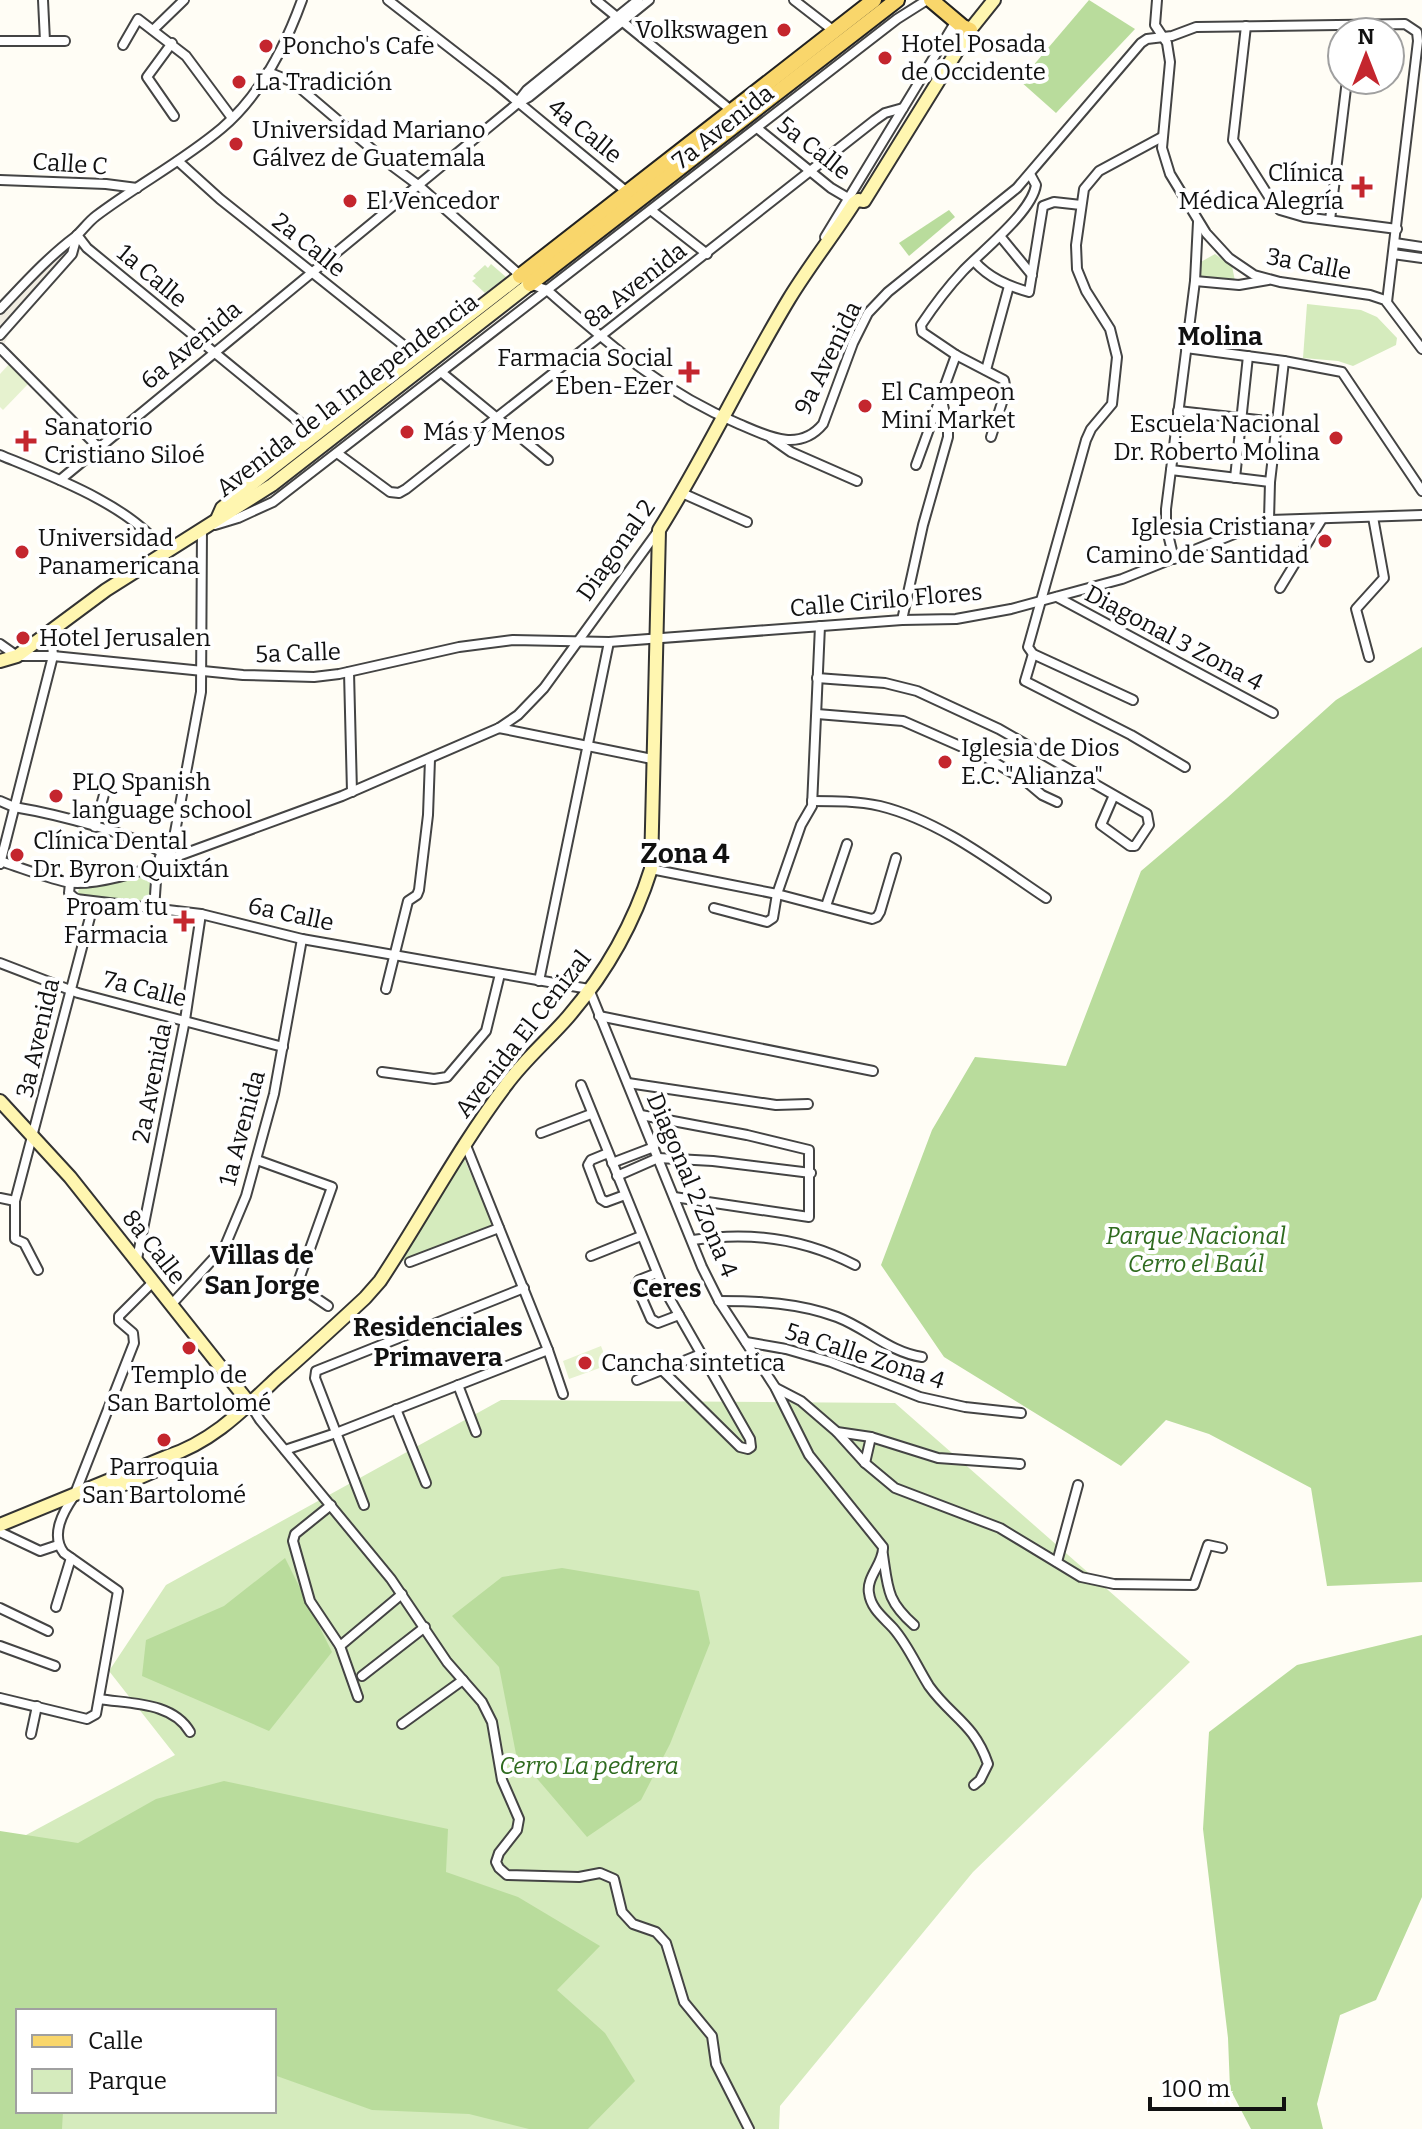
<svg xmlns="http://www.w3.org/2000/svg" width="1422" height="2129" font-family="Bitter,serif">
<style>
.green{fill:#d5ebbd;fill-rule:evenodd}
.forest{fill:#b9dc9c}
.pitch{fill:#e6f2cf}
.plaza{fill:#f1ede2}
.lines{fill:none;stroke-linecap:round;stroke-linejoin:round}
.street-casing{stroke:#444;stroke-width:12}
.secondary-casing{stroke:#333;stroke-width:16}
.primary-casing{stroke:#222;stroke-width:18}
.street{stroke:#fff;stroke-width:8}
.secondary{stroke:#fff6b0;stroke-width:12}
.primary{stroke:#f9d66b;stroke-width:14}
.poi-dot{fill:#c4262e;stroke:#fff;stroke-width:3}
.labels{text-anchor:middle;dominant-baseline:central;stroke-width:8;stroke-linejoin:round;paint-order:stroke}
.poi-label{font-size:24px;fill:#111;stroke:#fff;text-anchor:start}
.street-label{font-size:24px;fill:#111;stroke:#fff}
.park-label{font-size:24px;font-style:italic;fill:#2f6b1f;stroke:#fff}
.neighbourhood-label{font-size:26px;font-weight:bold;fill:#111;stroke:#fff}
.quarter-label{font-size:28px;font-weight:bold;fill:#111;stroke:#fff}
</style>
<rect width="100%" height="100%" fill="#fffdf5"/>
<g class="green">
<polygon points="1215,254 1232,266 1235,281 1198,276 1199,263"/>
<polygon points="491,264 506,277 485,293 472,281 476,278 473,276 485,265 488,268"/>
<polygon points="1307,304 1361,310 1377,317 1397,338 1396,345 1353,366 1338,361 1303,358"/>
<polygon points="151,875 149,904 77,894 79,889"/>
<polygon points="463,1156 493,1225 400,1262"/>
<path d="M501 1400 895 1403 1190 1662 973 1872 780 2106 779 2129H0V1849L175 1755 109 1671 166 1585ZM18 2011H274V2111H18Z"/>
</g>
<g class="forest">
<polygon points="1089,0 1135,29 1056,113 1020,81"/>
<polygon points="949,210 955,217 909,256 899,243"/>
<polygon points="1422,647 1422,1582 1327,1586 1311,1488 1209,1434 1166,1420 1121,1466 944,1357 881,1265 932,1130 975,1057 1066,1066 1141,871 1227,798 1336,700"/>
<polygon points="285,1558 332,1652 269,1731 142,1676 146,1640 224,1606"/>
<polygon points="562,1568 699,1591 710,1643 670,1744 641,1800 587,1837 516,1754 499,1667 452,1616 502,1577"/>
<polygon points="1422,1635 1422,1897 1376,2000 1340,2015 1317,2104 1323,2129 1251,2129 1230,2089 1228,2038 1203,1829 1209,1732 1297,1665"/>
<polygon points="224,1781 448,1829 446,1872 518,1897 600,1946 557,1990 605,2033 635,2081 588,2129 529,2129 469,2114 372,2110 274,2075 274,2011 18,2011 18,2111 63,2111 62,2129 0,2129 0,1831 78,1843 156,1799"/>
</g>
<g class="pitch">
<polygon points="11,362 30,382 3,410 0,407 0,374"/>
<polygon points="601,1346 608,1365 569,1379 563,1361"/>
</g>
<polygon class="plaza" points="77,235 80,254 12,327 0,353 0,310"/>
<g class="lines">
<g class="street-casing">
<g id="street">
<polyline points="43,0 45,41"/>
<polyline points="388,0 495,83 627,192"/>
<polyline points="596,0 732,111"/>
<polyline points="794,0 834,31"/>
<polyline points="1157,0 1155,25 1167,43 1170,62 1162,148 1170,174 1206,233 1229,258 1254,275 1280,282 1370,295 1385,300 1422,349"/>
<polyline points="1246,26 1233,140 1271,200 1280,210 1304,217 1397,229"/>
<polyline points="153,30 184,0"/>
<polyline points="0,41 65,41"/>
<polyline points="172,43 147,77 174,116"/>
<polyline points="123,45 138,19 186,56 232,118"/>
<path d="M268 72 293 82 387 162 418 185 530 284 547 290C609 344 662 392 739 424 767 436 799 453 823 424L853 343 868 313 888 292 1017 188 1141 43 1147 39 1172 36 1196 27 1405 24 1417 32 1418 41 1387 302"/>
<polyline points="520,99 527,90 638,0"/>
<polyline points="757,128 831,188 848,198"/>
<polyline points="178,161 220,199 417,356"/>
<polyline points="0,180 106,184 137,188"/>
<polyline points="652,211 707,254"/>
<polyline points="1330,220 1347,80"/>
<polyline points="77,235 87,248 315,435"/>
<polyline points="1000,236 1032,275"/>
<polyline points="825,237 956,21"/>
<polyline points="1395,243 1422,247"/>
<polyline points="1393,254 1422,258"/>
<path d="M974 261C989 278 1008 286 1029 292L1043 206 1054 202 1081 205"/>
<polyline points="1195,281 1239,285 1268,280"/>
<path d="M0 309C24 284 47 258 75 237 82 231 88 222 96 216 137 185 183 161 222 128 261 95 285 47 302 0"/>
<polyline points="0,335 72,254 77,236"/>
<polyline points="0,348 99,448"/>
<polyline points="1186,348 1284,361 1342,372 1422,491"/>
<polyline points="986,370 1009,286"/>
<polyline points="441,372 548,460"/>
<polyline points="1178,411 1277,422"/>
<path d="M991 437 1006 390 1004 380 956 355 922 332 921 325C933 307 948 287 963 271 982 251 1032 212 1036 185L1030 174"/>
<polyline points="771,438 791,452 857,481"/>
<polyline points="337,453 390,492 399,493 406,489 875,120 885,113 903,108"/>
<path d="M0 455C51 476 133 506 164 552"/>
<polyline points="916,465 956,355"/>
<polyline points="1171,470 1270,482"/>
<polyline points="1235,478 1248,356"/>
<polyline points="60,480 518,103 529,97 649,0"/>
<polyline points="682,493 747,522"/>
<polyline points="1269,520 1270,482 1284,361"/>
<polyline points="215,525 238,518 273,502 897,19 927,0"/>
<polyline points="1174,559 1166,526 1166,509 1195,281 1198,222"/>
<polyline points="1280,588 1322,519"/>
<polyline points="1057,597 1273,713"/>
<polyline points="902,620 923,525 948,437 948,427 941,396"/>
<polyline points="0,644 17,656 53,656 243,675 314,677 339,674 459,647 513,640 609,642 902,620 956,619 1011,609 1122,579 1269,520 1422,515"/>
<polyline points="1033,654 1025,681 1131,735 1185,767"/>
<polyline points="1369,657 1356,609 1384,578 1373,517"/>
<polyline points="349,672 352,792"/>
<polyline points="817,678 885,683 917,691 999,729 1147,814 1149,825 1135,846 1130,846 1101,825 1114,795"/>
<polyline points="1133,700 1033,654 1028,647 1086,440 1091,429 1112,404 1117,357 1110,329 1086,291 1077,269 1076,245 1084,189 1099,171 1162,137"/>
<polyline points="817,714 903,721 985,757 1023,779 1042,795 1057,802"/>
<polyline points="499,728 652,759"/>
<path d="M0 801 14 807C50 813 145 835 170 859"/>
<path d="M812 801C835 801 858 801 880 806 941 821 995 864 1046 898"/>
<polyline points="95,827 105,791"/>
<polyline points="170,859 201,692 202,528"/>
<path d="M0 861C22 868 44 877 66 882 91 887 148 871 170 859L342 796 499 728 518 715 544 688 658 531"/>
<polyline points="0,864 53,656 51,631"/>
<polyline points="651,869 777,894 872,919 877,917 880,912 896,858"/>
<path d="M70 883 69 893 76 899 201 914 302 939 589 989 702 1267 719 1301 775 1387 809 1455 883 1547C884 1563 866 1577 869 1593 871 1609 884 1618 893 1628 908 1645 917 1667 929 1686 951 1717 974 1723 988 1764L980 1780 974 1785"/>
<polyline points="826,906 847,844"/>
<polyline points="714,908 767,922 773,918 777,894 801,825 812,806 820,626"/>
<polyline points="154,910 157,866 162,851"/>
<polyline points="0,963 78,993 283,1047"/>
<polyline points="539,981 609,642"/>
<polyline points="386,989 408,901 417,895 419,890 428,815 430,759"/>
<polyline points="599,1016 873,1071"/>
<polyline points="382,1072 434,1079 447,1077 486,1031 500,974"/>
<polyline points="628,1083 776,1105 808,1104"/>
<polyline points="581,1085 663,1287 750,1439 751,1447 748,1449 740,1447 662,1370"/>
<polyline points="641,1115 747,1135 809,1150 809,1217 674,1197"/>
<polyline points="541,1133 591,1114"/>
<polyline points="465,1143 548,1350 563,1394"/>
<polyline points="608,1153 591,1160 588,1165 601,1199 606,1202 625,1195"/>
<polyline points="257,1160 332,1187 297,1285 328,1306"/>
<polyline points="612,1163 654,1147"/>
<polyline points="617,1176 658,1158 713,1161 811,1173"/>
<polyline points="0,1198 15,1201"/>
<path d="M693 1240C750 1231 803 1238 855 1265"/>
<polyline points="591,1256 641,1236"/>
<polyline points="137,1259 185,1020 201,914"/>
<polyline points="410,1262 499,1228"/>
<polyline points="38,1270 24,1243 15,1239 15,1201 94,902"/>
<polyline points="657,1273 639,1280 636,1285 651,1319 658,1323 679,1315"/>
<path d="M719 1301C760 1301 799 1303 837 1317 868 1329 889 1352 922 1357"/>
<polyline points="171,1305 225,1246 246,1196 274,1094 302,939"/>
<polyline points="746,1342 786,1349 831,1362 920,1397 965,1407 1021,1413"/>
<polyline points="637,1380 701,1354"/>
<polyline points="458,1385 476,1432"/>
<polyline points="776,1388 801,1401 837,1432 871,1437 938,1458 1020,1464"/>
<polyline points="250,1404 260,1420 391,1579 447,1662 482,1702 492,1722 502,1780 519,1819 517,1830 499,1853 496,1862 499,1868 507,1875 579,1877 600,1873 614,1879 622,1912 633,1924 656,1932 666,1943 684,2002 712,2036 716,2064 749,2129"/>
<polyline points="396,1409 426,1483"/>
<polyline points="837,1432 865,1463 895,1488 1000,1528 1081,1577 1114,1584 1194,1585 1208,1545 1222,1548"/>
<polyline points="285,1450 336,1433 548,1350"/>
<polyline points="865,1463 871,1437"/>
<polyline points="331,1505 295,1534 293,1541 310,1601 340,1646 358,1697"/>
<polyline points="364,1505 315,1378 316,1371 524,1288"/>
<polyline points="0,1532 40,1551 58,1545"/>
<path d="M883 1555C888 1589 887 1601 914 1625"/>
<polyline points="1057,1562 1078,1485"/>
<polyline points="56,1607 71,1558"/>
<polyline points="0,1608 48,1631"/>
<polyline points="0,1646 55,1666"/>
<polyline points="340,1646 402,1594"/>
<polyline points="362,1676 425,1627"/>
<path d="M0 1698 87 1719 96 1714 118 1591 64 1553C50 1535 63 1512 74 1496L134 1343 133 1333 119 1321V1316L153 1282"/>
<path d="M99 1699C131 1704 173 1702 190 1732"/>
<polyline points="402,1724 463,1680"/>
<polyline points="31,1734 37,1706"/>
</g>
</g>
<g class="secondary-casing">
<g id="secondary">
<polyline points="218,517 222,508 261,477 520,276"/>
<polyline points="0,661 17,656 106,590 272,485 530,284"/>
<polyline points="0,1101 70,1177 250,1404"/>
<polyline points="108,1491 164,1467"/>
<path d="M0 1525 166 1457C212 1442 242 1411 277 1378 307 1352 336 1325 365 1298L380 1281C423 1216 459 1147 506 1085 524 1060 548 1040 568 1017 605 974 634 923 651 869L659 530C706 455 743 375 789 299 809 266 833 236 854 203L858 200 864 201 970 30 994 0"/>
</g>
</g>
<g class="primary-casing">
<g id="primary">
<polyline points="931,0 963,27 970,30"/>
<polyline points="520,276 874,0"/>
<polyline points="530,284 897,0"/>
</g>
</g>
<use href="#street" class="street"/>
<use href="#secondary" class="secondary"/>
<use href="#primary" class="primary"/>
</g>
<g class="poi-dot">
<circle cx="784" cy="30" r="8"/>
<circle cx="266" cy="46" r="8"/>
<circle cx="885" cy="58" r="8"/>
<circle cx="239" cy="82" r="8"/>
<circle cx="236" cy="144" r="8"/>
<path d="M1358 175h8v8h8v8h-8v8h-8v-8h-8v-8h8z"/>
<circle cx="350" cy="201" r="8"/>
<path d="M685 360h8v8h8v8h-8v8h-8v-8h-8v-8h8z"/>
<circle cx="865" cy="406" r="8"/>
<circle cx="407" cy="432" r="8"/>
<circle cx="1336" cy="438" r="8"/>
<path d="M22 429h8v8h8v8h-8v8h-8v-8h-8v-8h8z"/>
<circle cx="1325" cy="541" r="8"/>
<circle cx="22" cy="552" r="8"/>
<circle cx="23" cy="638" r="8"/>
<circle cx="945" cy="762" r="8"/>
<circle cx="56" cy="796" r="8"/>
<circle cx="17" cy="855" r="8"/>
<path d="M180 909h8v8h8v8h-8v8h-8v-8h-8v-8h8z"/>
<circle cx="189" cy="1348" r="8"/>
<circle cx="585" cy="1363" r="8"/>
<circle cx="164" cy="1440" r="8"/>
</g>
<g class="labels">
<g class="poi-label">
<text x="768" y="30" text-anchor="end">Volkswagen</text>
<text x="901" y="44">Hotel Posada<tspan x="901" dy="28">de Occidente</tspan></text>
<text x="282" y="46">Poncho's Cafe</text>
<text x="255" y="82">La Tradición</text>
<text x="252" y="130">Universidad Mariano<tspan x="252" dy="28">Gálvez de Guatemala</tspan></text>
<text x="1344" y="173" text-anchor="end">Clínica<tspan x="1344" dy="28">Médica Alegría</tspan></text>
<text x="366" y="201">El Vencedor</text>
<text x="673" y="358" text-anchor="end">Farmacia Social<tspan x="673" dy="28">Eben-Ezer</tspan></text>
<text x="881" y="392">El Campeon<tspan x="881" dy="28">Mini Market</tspan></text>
<text x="1320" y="424" text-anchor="end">Escuela Nacional<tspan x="1320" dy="28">Dr. Roberto Molina</tspan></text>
<text x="44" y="427">Sanatorio<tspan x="44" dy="28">Cristiano Siloé</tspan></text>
<text x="423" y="432">Más y Menos</text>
<text x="1309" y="527" text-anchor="end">Iglesia Cristiana<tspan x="1309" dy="28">Camino de Santidad</tspan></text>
<text x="38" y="538">Universidad<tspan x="38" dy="28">Panamericana</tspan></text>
<text x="39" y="638">Hotel Jerusalen</text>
<text x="961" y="748">Iglesia de Dios<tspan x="961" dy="28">E.C. "Alianza"</tspan></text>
<text x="72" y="782">PLQ Spanish<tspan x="72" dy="28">language school</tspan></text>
<text x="33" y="841">Clínica Dental<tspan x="33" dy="28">Dr. Byron Quixtán</tspan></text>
<text x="168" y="907" text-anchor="end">Proam tu<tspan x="168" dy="28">Farmacia</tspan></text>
<text x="601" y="1363">Cancha sintetica</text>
<text x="189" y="1375" text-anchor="middle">Templo de<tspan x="189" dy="28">San Bartolomé</tspan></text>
<text x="164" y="1467" text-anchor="middle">Parroquia<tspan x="164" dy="28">San Bartolomé</tspan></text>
</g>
<g class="street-label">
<text transform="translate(723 127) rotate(-38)">7a Avenida</text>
<text transform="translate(585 131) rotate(39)">4a Calle</text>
<text transform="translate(814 148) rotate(38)">5a Calle</text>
<text transform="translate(70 164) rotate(4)">Calle C</text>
<text transform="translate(309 245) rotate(39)">2a Calle</text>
<text transform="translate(1309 264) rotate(11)">3a Calle</text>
<text transform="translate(152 276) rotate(40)">1a Calle</text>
<text transform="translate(635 285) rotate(-38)">8a Avenida</text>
<text transform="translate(191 345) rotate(-40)">6a Avenida</text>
<text transform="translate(828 358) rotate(-64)">9a Avenida</text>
<text transform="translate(347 395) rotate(-37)">Avenida de la Independencia</text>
<text transform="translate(616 550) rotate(-55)">Diagonal 2</text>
<text transform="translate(886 600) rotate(-5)">Calle Cirilo Flores</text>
<text transform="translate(1174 638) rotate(28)">Diagonal 3 Zona 4</text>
<text transform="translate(298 653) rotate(-2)">5a Calle</text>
<text transform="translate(291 914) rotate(12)">6a Calle</text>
<text transform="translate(145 989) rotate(14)">7a Calle</text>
<text transform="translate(523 1034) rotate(-52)">Avenida El Cenizal</text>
<text transform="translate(38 1038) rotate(-77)">3a Avenida</text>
<text transform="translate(152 1083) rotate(-79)">2a Avenida</text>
<text transform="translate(242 1128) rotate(-75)">1a Avenida</text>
<text transform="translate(692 1185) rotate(67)">Diagonal 2 Zona 4</text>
<text transform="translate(154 1247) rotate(52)">8a Calle</text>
<text transform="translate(865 1356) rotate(18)">5a Calle Zona 4</text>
</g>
<g class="park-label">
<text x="1196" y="1236">Parque Nacional<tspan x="1196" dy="28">Cerro el Baúl</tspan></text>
<text x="589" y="1766">Cerro La pedrera</text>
</g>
<g class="neighbourhood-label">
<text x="1220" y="336">Molina</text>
<text x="262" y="1255">Villas de<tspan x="262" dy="30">San Jorge</tspan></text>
<text x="667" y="1288">Ceres</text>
<text x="438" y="1327">Residenciales<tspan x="438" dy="30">Primavera</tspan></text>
</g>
<g class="quarter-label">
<text x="685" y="853">Zona 4</text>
</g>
</g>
<rect x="16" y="2009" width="260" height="104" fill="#ffffff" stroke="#a0a0a0" stroke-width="2"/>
<rect x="32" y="2035" width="40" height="12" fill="#f9d66b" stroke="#a0a0a0" stroke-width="2"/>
<text x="88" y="2049" font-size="24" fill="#111111">Calle</text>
<rect x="32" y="2069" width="40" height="24" fill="#d5ebbd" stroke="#a0a0a0" stroke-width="2"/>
<text x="88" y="2089" font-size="24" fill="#111111">Parque</text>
<g transform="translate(1366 56)"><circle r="38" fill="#ffffff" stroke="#a0a0a0" stroke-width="2"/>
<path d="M0-6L14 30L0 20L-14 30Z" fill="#c4262e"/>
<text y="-12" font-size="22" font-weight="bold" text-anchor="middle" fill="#111111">N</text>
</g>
<path d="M1150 2097v12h134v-12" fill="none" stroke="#111111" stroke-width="4"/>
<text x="1162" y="2097" font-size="24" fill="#111111" stroke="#ffffff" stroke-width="6" paint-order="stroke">100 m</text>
</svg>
